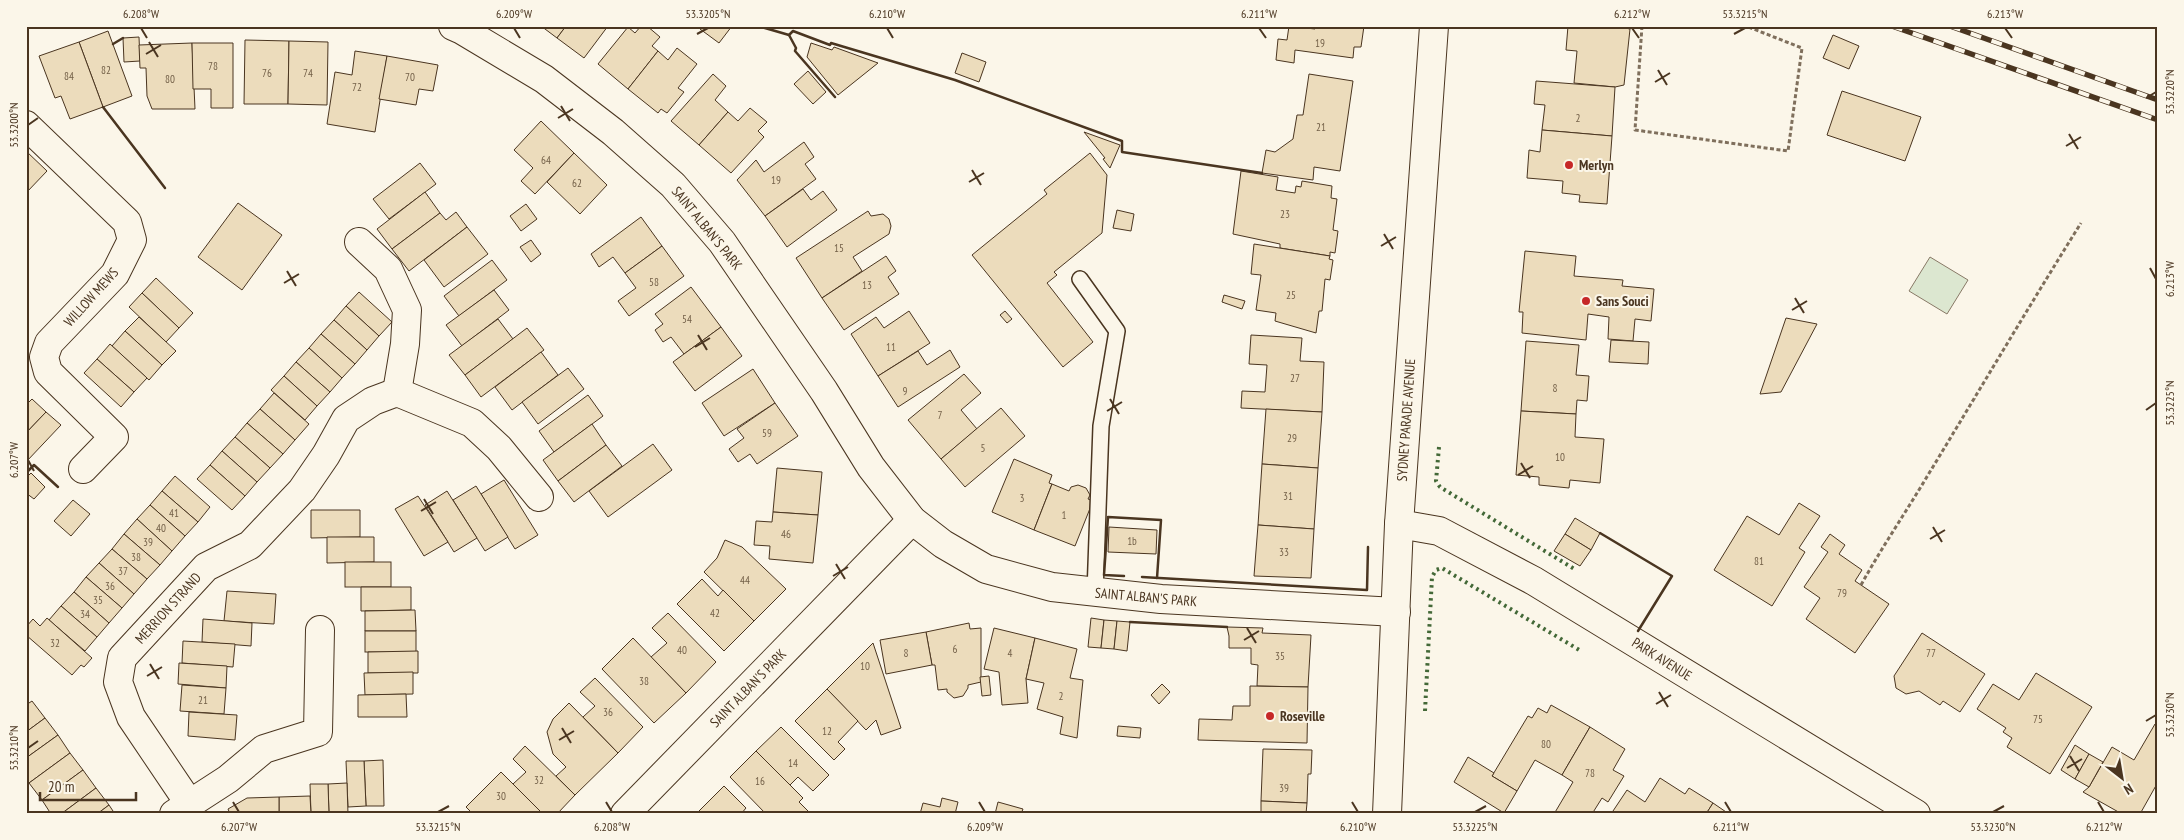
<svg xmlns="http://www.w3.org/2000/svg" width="2184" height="840" font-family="'PT Sans Narrow',sans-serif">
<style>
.green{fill:#dce7d0;stroke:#887966}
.building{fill:#ecdcbc;stroke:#4a3520}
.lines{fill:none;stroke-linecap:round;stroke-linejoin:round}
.lane-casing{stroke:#4a3520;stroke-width:18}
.street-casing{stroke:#4a3520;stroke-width:30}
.secondary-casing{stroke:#4a3520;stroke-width:30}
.path{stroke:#7f6f5c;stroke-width:3;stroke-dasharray:4 2.5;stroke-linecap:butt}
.lane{stroke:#fbf6e9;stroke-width:15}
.street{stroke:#fbf6e9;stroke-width:28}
.secondary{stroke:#fbf6e9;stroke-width:28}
.rail-casing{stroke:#4a3520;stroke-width:5.5}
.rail{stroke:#fbf6e9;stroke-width:4;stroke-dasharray:11;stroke-linecap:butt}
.hedge{stroke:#436837;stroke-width:4;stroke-dasharray:2.5 4;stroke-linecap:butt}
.wall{stroke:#4a3520;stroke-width:2.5}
.ticks{fill:none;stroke:#4a3520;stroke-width:2}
.poi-dot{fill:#c62828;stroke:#fbf6e9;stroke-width:2}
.labels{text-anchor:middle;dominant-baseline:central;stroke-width:4;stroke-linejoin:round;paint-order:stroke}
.number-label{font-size:11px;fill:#725f47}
.poi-label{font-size:14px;font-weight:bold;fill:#4a3520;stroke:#fbf6e9;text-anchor:start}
.street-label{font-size:14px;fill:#4a3520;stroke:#fbf6e9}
.neatline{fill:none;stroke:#4a3520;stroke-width:2}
.ticks-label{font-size:12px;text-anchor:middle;fill:#4a3520}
</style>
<rect width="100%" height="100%" fill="#fbf6e9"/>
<polygon class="green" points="1930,257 1968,280 1947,314 1909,291"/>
<g class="building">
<polygon points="541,26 566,26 557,38"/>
<polygon points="566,26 608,26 584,58 557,38"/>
<polygon points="641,26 647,26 660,37 652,46 658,51 628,89 598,64 628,27 635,33"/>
<polygon points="702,26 732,26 719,43 700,29"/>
<polygon points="1289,26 1315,29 1315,26 1364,26 1361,47 1354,47 1353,58 1295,50 1294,63 1276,60 1278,39 1287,40"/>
<polygon points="1568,26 1615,26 1630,29 1624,85 1615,87 1574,83 1577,51 1566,50"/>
<polygon points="108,31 132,96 103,107 79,42"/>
<polygon points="1833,35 1859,46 1849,69 1823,58"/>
<polygon points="139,37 140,61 124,62 123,38"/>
<polygon points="245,40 289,41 288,104 244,104"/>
<polygon points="289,41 328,42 327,105 288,104"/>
<polygon points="79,42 103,107 70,119 61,96 55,98 39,56"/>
<polygon points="192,43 195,109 152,109 147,96 146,68 140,68 139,45"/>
<polygon points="192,43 233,43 233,108 211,108 211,89 193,89"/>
<polygon points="811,43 832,50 834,47 878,63 838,95 807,57"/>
<polygon points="677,48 697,64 678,88 684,92 667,113 661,109 658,113 628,89 658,51 668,60"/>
<polygon points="355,51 387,56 375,132 327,124 335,72 352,75"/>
<polygon points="962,53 986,62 979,82 955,73"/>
<polygon points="387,56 438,65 433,91 419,89 416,105 379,99"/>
<polygon points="808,71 826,92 813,104 794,84"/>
<polygon points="713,74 726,86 715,100 728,112 699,145 671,121"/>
<polygon points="1309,74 1353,81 1340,171 1314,167 1313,180 1262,173 1266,150 1275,152 1293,139 1297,115 1303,115"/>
<polygon points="1536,81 1615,87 1612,136 1542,130 1545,105 1534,104"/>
<polygon points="1842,91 1921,117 1905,161 1827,135"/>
<polygon points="750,108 767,122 758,131 764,137 731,173 699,145 728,112 738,121"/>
<polygon points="541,121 574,153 535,194 521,181 533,168 514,150"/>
<polygon points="1542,130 1612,136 1607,204 1579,202 1580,195 1562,193 1563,181 1527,178 1529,150 1540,152"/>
<polygon points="1084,132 1120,145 1110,168 1103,159 1105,158"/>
<polygon points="804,142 814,157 805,164 816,179 765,216 737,180 756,160 764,172"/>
<polygon points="26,151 47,171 26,193"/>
<polygon points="574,153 607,185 580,214 547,182"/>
<polygon points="1090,153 1107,175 1102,233 1054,272 1057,275 1047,283 1093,342 1063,367 972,255 1047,194 1044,190"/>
<polygon points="420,163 436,184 389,219 373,199"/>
<polygon points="1241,171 1278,177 1276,190 1295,193 1296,186 1301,187 1302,181 1332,186 1331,198 1337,199 1333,230 1338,231 1335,253 1330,252 1330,256 1280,248 1280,244 1233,234"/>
<polygon points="803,189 811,200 823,191 837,210 787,247 765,216"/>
<polygon points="425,192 440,213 392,249 377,229"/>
<polygon points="238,203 282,235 242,290 198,257"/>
<polygon points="526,204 537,219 521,231 510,216"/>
<polygon points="1117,210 1134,214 1131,231 1113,228"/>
<polygon points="868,211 871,216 883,214 889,219 891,226 889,234 853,257 862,271 822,298 796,258"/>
<polygon points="456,212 467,227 409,271 392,249 440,213 446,220"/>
<polygon points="641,217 662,246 625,273 613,257 599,267 591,254"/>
<polygon points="467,227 488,254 444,287 424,260"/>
<polygon points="531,240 541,254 531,262 520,247"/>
<polygon points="1254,244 1330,256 1329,259 1333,260 1330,280 1325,279 1322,311 1319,311 1316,333 1275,321 1276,313 1256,310 1261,275 1251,274"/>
<polygon points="662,246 684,276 629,316 618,301 636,288 625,273"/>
<polygon points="1525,251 1576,256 1574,276 1623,280 1622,286 1654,289 1651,321 1635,319 1633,341 1608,339 1609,317 1588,314 1586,340 1522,333 1523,312 1519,312"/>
<polygon points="886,256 896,271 888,277 899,294 844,330 822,298"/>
<polygon points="492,260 507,280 459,316 444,296"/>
<polygon points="156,278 193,313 179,328 142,293"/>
<polygon points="691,287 721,327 684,354 671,337 663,342 655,330 663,324 655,314"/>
<polygon points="494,290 509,310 462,346 446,325"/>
<polygon points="359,292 392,322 379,336 346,306"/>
<polygon points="142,293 179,328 166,342 129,307"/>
<polygon points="1224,295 1245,301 1242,309 1222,302"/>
<polygon points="346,306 379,336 367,350 334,320"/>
<polygon points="909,311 930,343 878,376 851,334 876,317 884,328"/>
<polygon points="1005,311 1012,319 1007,323 1000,315"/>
<polygon points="139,317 176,351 162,365 125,331"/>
<polygon points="1786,318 1817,324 1781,392 1760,394"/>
<polygon points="498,319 513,339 465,375 449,355"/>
<polygon points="334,320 367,350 355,364 321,334"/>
<polygon points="721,327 742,356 695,391 673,362"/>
<polygon points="527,328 544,350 481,397 465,375"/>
<polygon points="125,331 162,365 149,380 112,346"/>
<polygon points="321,334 355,364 342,378 309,348"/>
<polygon points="1251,335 1302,338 1300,361 1324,362 1322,412 1241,408 1242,391 1265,392 1267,365 1249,364"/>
<polygon points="1611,340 1649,342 1648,364 1609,362"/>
<polygon points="1526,341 1579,345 1576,375 1589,376 1587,401 1577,400 1576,414 1521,411"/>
<polygon points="110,344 147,378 134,392 97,359"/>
<polygon points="309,348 342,378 330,392 296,362"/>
<polygon points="950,350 960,367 898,407 878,376 918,351 927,365"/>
<polygon points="541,352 558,375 512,410 495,387"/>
<polygon points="97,359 134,392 121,407 84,373"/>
<polygon points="296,362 330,392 317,406 284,376"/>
<polygon points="568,368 584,389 538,424 522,402"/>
<polygon points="753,369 775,403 724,436 702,403"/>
<polygon points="964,374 981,393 961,410 977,429 941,459 908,420"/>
<polygon points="284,376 317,406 305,420 271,390"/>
<polygon points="274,393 309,424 295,440 260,409"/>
<polygon points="588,395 603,416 554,452 539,431"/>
<polygon points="32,399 46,412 26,433 26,405"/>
<polygon points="775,403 798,436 757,464 750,454 738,462 729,449 744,438 737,429"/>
<polygon points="1001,408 1025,436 965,487 941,459"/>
<polygon points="260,409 295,440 283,454 247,423"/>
<polygon points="1266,409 1322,412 1318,468 1262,464"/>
<polygon points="1521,411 1576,414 1575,437 1604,439 1600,483 1570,480 1569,488 1539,485 1539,477 1516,475"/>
<polygon points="46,412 61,425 26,462 26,433"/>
<polygon points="247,423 283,454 270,468 235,437"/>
<polygon points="592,424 606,445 558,481 543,460"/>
<polygon points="235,437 270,468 257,482 222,451"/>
<polygon points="653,444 672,470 608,517 589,491"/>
<polygon points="606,445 622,466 574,502 558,481"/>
<polygon points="222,451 257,482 245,496 210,465"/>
<polygon points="1014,459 1052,475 1049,483 1052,484 1034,530 992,512"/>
<polygon points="1262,464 1318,468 1314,529 1258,525"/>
<polygon points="210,465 245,496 232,510 197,479"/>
<polygon points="777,468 822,472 818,515 773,512"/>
<polygon points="31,473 45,487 34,499 26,493 26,478"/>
<polygon points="175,476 210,507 198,522 162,491"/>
<polygon points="504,480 538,535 515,549 481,494"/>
<polygon points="1052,484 1069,491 1071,487 1078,485 1086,488 1090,495 1088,499 1093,501 1075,546 1034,530"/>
<polygon points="476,486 508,537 485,551 453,500"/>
<polygon points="162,491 198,522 185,536 150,505"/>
<polygon points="447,491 477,538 454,552 425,505"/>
<polygon points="418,496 448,542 424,556 395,509"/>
<polygon points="73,500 90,514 71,536 54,521"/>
<polygon points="1799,503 1820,516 1799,548 1805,552 1772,606 1714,570 1747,516 1779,535"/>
<polygon points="150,505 185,536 172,551 137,519"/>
<polygon points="311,510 360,510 360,537 311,538"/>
<polygon points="773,512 818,515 813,563 769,559 770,546 754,545 756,521 772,522"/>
<polygon points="1575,518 1600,533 1591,550 1565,534"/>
<polygon points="137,519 172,551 160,565 124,534"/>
<polygon points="1258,525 1314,529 1311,578 1254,576"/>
<polygon points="1109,527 1157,530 1156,554 1108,552"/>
<polygon points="124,534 160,565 147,579 112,549"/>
<polygon points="1565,534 1591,550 1580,566 1554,551"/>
<polygon points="1830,534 1845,545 1839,554 1862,570 1855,581 1889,604 1855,653 1806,619 1820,598 1804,587 1828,552 1821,547"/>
<polygon points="327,537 374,537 374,562 327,563"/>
<polygon points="725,540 742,547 786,589 754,621 704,572 717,558"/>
<polygon points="112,549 147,579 134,594 99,563"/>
<rect x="345" y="562" width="46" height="25"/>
<polygon points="99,563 134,594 122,608 86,577"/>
<polygon points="86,577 122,608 109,623 74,592"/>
<polygon points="702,579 718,596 723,590 754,621 724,651 677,604"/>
<polygon points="361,587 411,587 411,610 361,611"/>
<polygon points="227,591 276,594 274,624 224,621"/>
<polygon points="74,592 109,623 97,637 61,606"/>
<polygon points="61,606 97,637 85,651 49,620"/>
<polygon points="415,610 416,631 365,631 365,611"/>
<polygon points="668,613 716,662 686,693 651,657 667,643 652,628"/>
<polygon points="47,618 92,658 84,667 81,665 72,675 26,635 26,627 33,619 40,626"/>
<polygon points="1091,618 1104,620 1101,648 1088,647"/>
<polygon points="203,619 252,623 251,646 202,642"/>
<polygon points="1104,620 1117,621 1114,649 1101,648"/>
<polygon points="1117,621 1130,622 1127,651 1114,649"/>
<polygon points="969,623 970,629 981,628 981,682 968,685 968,688 963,696 954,698 947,692 947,689 938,690 935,665 932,665 926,632"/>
<polygon points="1227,627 1263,628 1262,633 1311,635 1308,687 1257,686 1258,665 1251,664 1251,648 1229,648 1229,636"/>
<polygon points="994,628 1035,638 1026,679 1028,703 1002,705 999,672 984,669"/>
<rect x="365" y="631" width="51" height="21"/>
<polygon points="926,632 932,665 886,674 880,640"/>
<polygon points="1922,633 1985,674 1960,712 1943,701 1940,705 1919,691 1906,694 1896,688 1894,676"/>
<polygon points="633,638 686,693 654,723 602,669"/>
<polygon points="1035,638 1077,649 1070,678 1083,680 1077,738 1060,734 1063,717 1037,709 1044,683 1026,679"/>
<polygon points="183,641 235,644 233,667 182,663"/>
<polygon points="873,643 901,728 881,735 876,720 866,730 827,689"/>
<polygon points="418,651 418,673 368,673 368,652"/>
<polygon points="179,663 227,666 226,688 178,684"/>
<polygon points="413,672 413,694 365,695 364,673"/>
<polygon points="2036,673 2092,707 2050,774 2007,747 2012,738 2003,732 2006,728 1977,709 1993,684 2019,700"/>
<polygon points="989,676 991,695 982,696 980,677"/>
<polygon points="595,678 643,727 618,753 583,717 595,706 580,692"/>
<polygon points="1162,684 1170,692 1159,704 1151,695"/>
<polygon points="182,685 226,688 224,714 180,711"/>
<polygon points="1250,686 1308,687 1307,743 1198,740 1199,719 1232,720 1233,706 1250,706"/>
<polygon points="827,689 858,721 838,742 845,749 834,760 795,721"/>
<polygon points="406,694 407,717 358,717 358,695"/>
<polygon points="32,701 45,718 26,732 26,705"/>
<polygon points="569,703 618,753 575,795 556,776 566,767 553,754 547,732 553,719"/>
<polygon points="1551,705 1590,727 1562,775 1535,760 1517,791 1492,776 1528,716 1532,718 1538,708 1547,713"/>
<polygon points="189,712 237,715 235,740 188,736"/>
<polygon points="45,718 58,735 26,758 26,732"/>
<polygon points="2155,724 2158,726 2158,782 2140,814 2122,814 2083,792 2089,787 2112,747 2134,760"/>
<polygon points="1118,726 1141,728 1140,738 1117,736"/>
<polygon points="781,727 829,775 813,791 798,777 790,785 756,751"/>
<polygon points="1590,727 1625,749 1613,770 1624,776 1608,802 1602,798 1592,814 1554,814 1573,782 1562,775"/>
<polygon points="58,735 70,753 29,783 26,780 26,758"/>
<polygon points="2075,745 2089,754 2075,779 2061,770"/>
<polygon points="525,746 575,795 557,814 543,814 513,784 526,772 513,759"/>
<polygon points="1263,749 1312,750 1311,774 1308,774 1307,803 1261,801"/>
<polygon points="756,751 803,798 799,802 808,811 805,814 766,814 730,777"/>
<polygon points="70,753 83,770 42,800 29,783"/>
<polygon points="2089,754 2103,762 2089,787 2075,779"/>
<polygon points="1468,757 1494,773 1492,776 1517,791 1504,813 1454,782"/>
<polygon points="383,760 384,806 366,806 364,761"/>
<polygon points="346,761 364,761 366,806 348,807"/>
<polygon points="83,770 96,788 61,814 51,814 42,800"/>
<polygon points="501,772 543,814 473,814 466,807"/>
<polygon points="1660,778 1685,794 1689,788 1713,803 1706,814 1611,814 1627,790 1645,802"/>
<polygon points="347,783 348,814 329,814 328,784"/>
<polygon points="310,784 328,784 329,814 311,814"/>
<polygon points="724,786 746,808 741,814 696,814"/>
<polygon points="96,788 109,805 97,814 61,814"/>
<polygon points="310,796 311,814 279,814 279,797"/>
<polygon points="279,797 279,814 230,814 228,809 247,798"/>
<polygon points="942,798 958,802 955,814 920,814 923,803 940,807"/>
<polygon points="1261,801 1307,803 1306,814 1261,814"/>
<polygon points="998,802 1023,809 1021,814 995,814"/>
<polygon points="1713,803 1729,814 1706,814"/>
<polygon points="109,805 115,814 97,814"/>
</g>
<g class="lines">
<g class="lane-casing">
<polyline id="lane" points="1080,279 1117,331 1101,426 1095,593"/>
</g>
<g class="street-casing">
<g id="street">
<polyline points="453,26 462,30 544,79 613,132 673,185 722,242 824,391 871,467 912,520 943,544 986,569 1052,587 1161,599 1396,612"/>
<polyline points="26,125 127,222 132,240 115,274 49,343 44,357 48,372 114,437 83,469"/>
<polyline points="359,242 388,269 407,310 405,344 397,392"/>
<polyline points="189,803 131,717 118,682 122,658 206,567 250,545 302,490 326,455 346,419 373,401 397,392 472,423 499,448 539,497"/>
<polyline points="174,814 228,779 264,749 318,732 320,630"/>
<polyline points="625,814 912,520"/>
</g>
</g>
<g class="secondary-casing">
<g id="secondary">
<polyline points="1399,524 1439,531 1534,581 1916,814"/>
<polyline points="1387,814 1399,524 1434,26"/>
</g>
</g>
<g class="path">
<polyline points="1642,26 1635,130 1788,151 1802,48 1746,26"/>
<path d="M1861 585C1882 547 1906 512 1928 475 1979 391 2029 306 2081 223"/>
</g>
<use href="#lane" class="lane"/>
<use href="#street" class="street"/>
<use href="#secondary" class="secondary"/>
<g class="rail-casing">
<g id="rail">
<polyline points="1892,26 2158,120"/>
<polyline points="1950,26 2158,100"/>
</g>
</g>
<use href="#rail" class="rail"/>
<g class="hedge">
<polyline points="1439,447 1436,481 1440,487 1576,570"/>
<polyline points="1425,711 1432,577 1436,570 1442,568 1581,651"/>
</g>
<g class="wall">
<polyline points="758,26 789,35 796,48 795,51 835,97"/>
<polyline points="789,35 793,31 830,45 831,43 955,80 1122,141 1122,152 1262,173"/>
<polyline points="113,44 123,38"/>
<polyline points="103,107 165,188"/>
<polyline points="26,473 34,465 58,487"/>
<polyline points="1600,533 1672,576 1638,631"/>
<polyline points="1124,576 1104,575 1108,517 1161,520 1157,578"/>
<polyline points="1142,577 1367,590 1368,547"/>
<polyline points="1130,622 1227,627"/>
</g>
</g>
<path class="ticks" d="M141 28 147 38M514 28 520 38M887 28 893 38M1259 28 1266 38M1632 28 1639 38M2005 28 2012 38M697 34 708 28M1734 34 1745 28M149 42 158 57M146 54 161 45M1658 70 1667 85M1655 82 1670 73M2146 98 2156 92M561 106 570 121M558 118 573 109M28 125 38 118M2069 134 2078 149M2066 146 2081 137M972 170 981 185M969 182 984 173M1384 234 1393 249M1381 246 1396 237M2150 268 2156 279M287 271 296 286M284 283 299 274M1795 298 1804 313M1792 310 1807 301M698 335 707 350M695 347 710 338M1110 399 1119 414M2146 410 2156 403M1107 411 1122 402M28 460 34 471M1521 463 1530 478M1518 475 1533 466M424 499 433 514M421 511 436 502M1933 527 1942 542M1930 539 1945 530M836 564 845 579M833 576 848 567M1247 628 1256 643M1244 640 1259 631M150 664 159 679M147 676 162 667M1659 692 1668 707M1656 704 1671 695M2146 721 2156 715M562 728 571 743M559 740 574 731M28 748 38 741M2070 756 2079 771M2067 768 2082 759M233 802 239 812M606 802 612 812M979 802 985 812M1352 802 1358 812M1725 802 1731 812M2098 802 2104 812M438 812 449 806M1475 812 1486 806M1993 812 2004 806"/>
<g class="poi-dot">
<circle cx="1569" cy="165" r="5"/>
<circle cx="1586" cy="301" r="5"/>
<circle cx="1270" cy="716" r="5"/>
</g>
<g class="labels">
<g class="number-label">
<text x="1320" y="43">19</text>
<text x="213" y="66">78</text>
<text x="106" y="70">82</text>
<text x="267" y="73">76</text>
<text x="308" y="73">74</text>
<text x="69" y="76">84</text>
<text x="410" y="77">70</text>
<text x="170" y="79">80</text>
<text x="357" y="87">72</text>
<text x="1578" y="118">2</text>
<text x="1321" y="127">21</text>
<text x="546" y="160">64</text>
<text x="776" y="180">19</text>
<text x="577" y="183">62</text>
<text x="1285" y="214">23</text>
<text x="839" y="248">15</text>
<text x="654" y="282">58</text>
<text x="867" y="285">13</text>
<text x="1291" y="295">25</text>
<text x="687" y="319">54</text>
<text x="891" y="347">11</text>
<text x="1295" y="378">27</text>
<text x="1555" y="388">8</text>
<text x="905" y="391">9</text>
<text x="940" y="415">7</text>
<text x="767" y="433">59</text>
<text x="1292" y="438">29</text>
<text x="983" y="448">5</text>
<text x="1560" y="457">10</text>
<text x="1288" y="496">31</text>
<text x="1022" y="498">3</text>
<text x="174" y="513">41</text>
<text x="1064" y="515">1</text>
<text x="161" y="528">40</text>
<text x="786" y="534">46</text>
<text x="1132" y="541">1b</text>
<text x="148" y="542">39</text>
<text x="1284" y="552">33</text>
<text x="136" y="557">38</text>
<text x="1759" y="561">81</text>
<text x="123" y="571">37</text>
<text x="745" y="580">44</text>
<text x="110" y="586">36</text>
<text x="1842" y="593">79</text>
<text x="98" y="600">35</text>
<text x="715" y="613">42</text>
<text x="85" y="614">34</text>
<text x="55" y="643">32</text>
<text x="955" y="649">6</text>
<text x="682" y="650">40</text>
<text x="906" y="653">8</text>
<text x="1010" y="653">4</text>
<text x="1931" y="653">77</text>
<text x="1280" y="656">35</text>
<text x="865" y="666">10</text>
<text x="644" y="681">38</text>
<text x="1061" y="696">2</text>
<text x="203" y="700">21</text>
<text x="608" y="712">36</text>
<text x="2038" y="719">75</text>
<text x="827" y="731">12</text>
<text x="1546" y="744">80</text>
<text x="793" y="763">14</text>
<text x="1590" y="773">78</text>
<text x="539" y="780">32</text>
<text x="760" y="781">16</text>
<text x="1284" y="788">39</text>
<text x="501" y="796">30</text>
</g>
<g class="poi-label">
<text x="1579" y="165">Merlyn</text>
<text x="1596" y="301">Sans Souci</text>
<text x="1280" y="716">Roseville</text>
</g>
<g class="street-label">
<text transform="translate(707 228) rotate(51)">SAINT ALBAN'S PARK</text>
<text transform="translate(91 297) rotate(-48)">WILLOW MEWS</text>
<text transform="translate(1406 420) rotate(-86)">SYDNEY PARADE AVENUE</text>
<text transform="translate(1146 597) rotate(5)">SAINT ALBAN'S PARK</text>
<text transform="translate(168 608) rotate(-48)">MERRION STRAND</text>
<text transform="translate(1662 659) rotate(32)">PARK AVENUE</text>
<text transform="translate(748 688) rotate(-46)">SAINT ALBAN'S PARK</text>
</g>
</g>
<rect width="2184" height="840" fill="none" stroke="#fbf6e9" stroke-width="55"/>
<g transform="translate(2122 778) rotate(149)" stroke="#fbf6e9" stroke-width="4" paint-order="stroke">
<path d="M0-4L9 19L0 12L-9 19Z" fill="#4a3520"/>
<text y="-8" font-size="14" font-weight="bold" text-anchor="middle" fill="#4a3520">N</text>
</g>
<path d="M40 792v8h96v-8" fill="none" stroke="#4a3520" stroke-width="2.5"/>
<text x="48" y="792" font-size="15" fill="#4a3520" stroke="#fbf6e9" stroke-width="4" paint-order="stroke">20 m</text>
<rect x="28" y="28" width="2128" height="784" class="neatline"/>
<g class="ticks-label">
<text x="141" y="18">6.208°W</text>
<text x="514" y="18">6.209°W</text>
<text x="708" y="18">53.3205°N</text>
<text x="887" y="18">6.210°W</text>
<text x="1259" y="18">6.211°W</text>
<text x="1632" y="18">6.212°W</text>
<text x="1745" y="18">53.3215°N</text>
<text x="2005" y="18">6.213°W</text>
<text transform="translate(2170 92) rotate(-90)" y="4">53.3220°N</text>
<text transform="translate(14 125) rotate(-90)" y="4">53.3200°N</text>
<text transform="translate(2170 279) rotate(-90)" y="4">6.213°W</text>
<text transform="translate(2170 403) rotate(-90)" y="4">53.3225°N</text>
<text transform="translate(14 460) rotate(-90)" y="4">6.207°W</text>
<text transform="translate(2170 715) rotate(-90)" y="4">53.3230°N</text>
<text transform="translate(14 748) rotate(-90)" y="4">53.3210°N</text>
<text x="239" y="831">6.207°W</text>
<text x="438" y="831">53.3215°N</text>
<text x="612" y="831">6.208°W</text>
<text x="985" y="831">6.209°W</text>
<text x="1358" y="831">6.210°W</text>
<text x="1475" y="831">53.3225°N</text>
<text x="1731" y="831">6.211°W</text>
<text x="1993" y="831">53.3230°N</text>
<text x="2104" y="831">6.212°W</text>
</g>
</svg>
